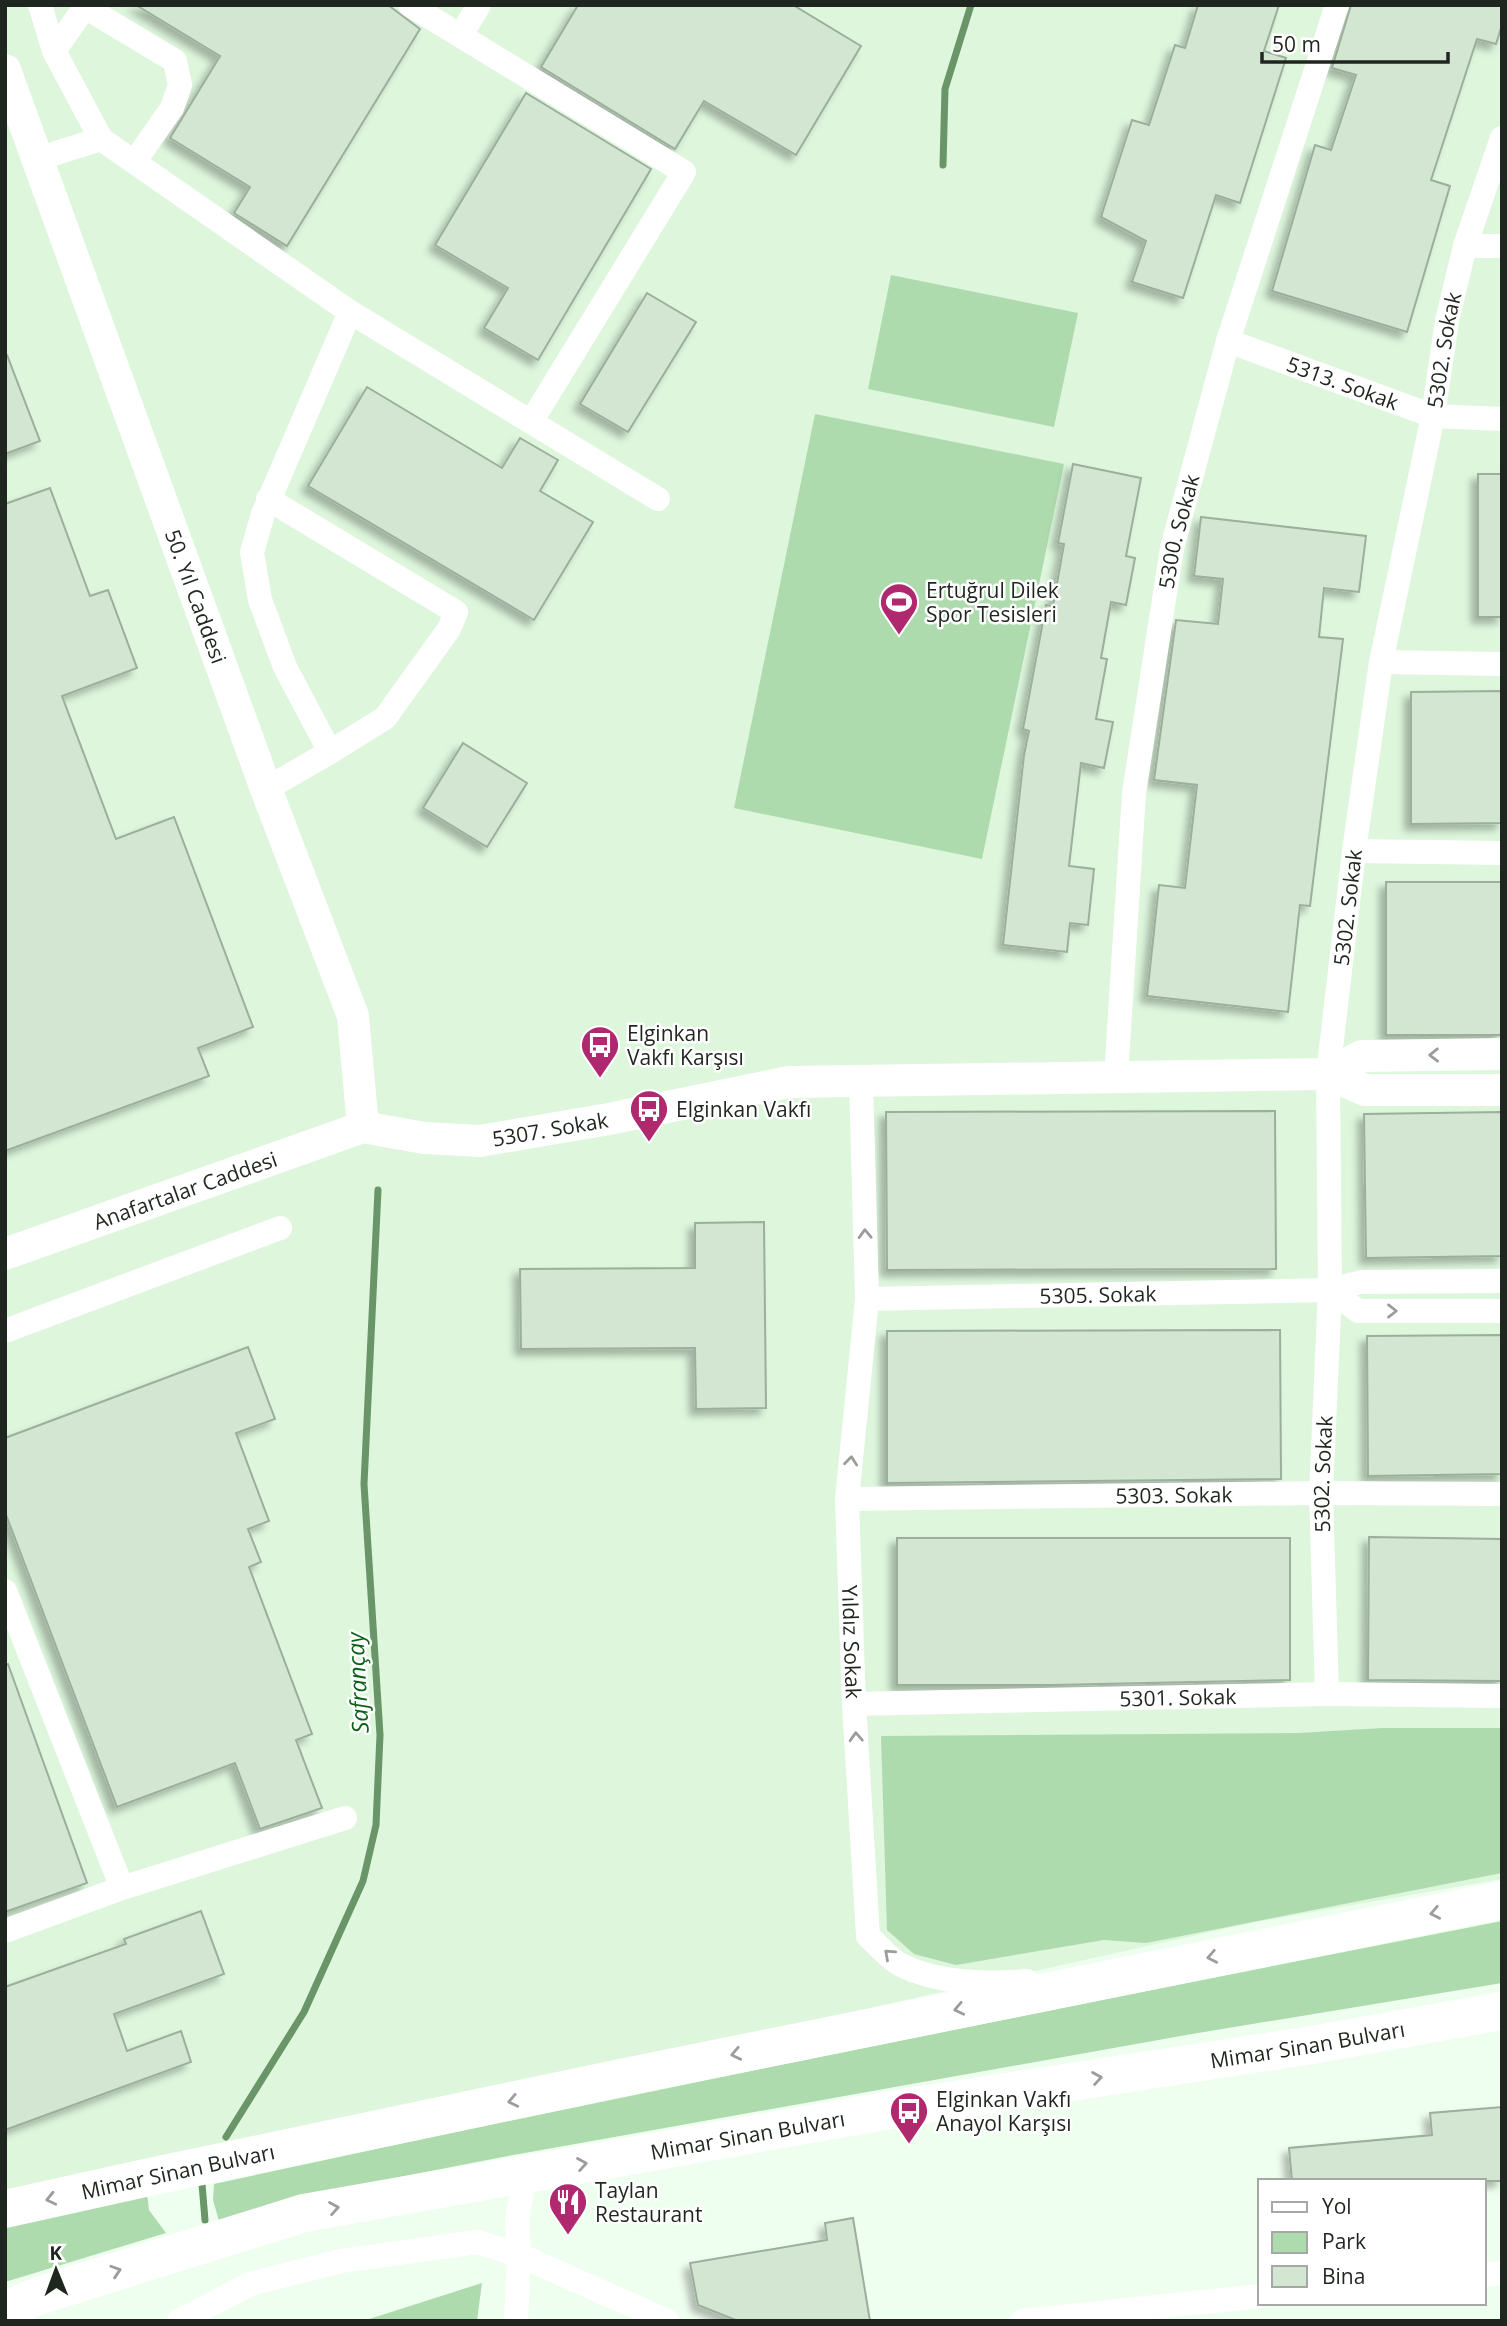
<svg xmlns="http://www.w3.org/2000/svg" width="1507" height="2326" font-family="'Open Sans',sans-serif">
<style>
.built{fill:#ddf6dc}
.green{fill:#aedbad}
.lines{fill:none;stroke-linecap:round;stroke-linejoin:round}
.stream{stroke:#699569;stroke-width:7}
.building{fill:#d3e6d2;stroke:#9cae9c;stroke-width:2;filter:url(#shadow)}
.minor{stroke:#fff;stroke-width:24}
.tertiary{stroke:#fff;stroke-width:32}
.trunk{stroke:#fff;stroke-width:38}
.oneway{stroke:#9a9d9a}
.labels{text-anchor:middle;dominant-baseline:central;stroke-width:5;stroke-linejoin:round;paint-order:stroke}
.street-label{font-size:21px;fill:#1f261f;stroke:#fff}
.poi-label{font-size:21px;fill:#1f261f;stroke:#fff;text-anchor:start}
.water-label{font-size:23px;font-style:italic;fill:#086316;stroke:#fff}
</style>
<defs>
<filter id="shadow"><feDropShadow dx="-6" dy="6" stdDeviation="3.5" flood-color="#0004"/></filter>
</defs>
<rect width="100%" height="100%" fill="#efffef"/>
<polygon class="built" points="5,5 1502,5 1502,1879 1255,1922 5,2201"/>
<g class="green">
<polygon points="891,275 1078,313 1054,427 868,389"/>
<polygon points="815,414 1064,464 982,859 734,808"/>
<polygon points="1383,1728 1502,1728 1502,1873 1146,1943 1104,1940 956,1965 914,1954 887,1930 881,1736 1298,1733"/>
<path d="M1502 1921V1983L1192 2034 508 2156 312 2194 219 2221 213 2200 214 2184C642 2091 1072 2005 1502 1921Z"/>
<polygon points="147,2193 149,2210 166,2233 5,2282 5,2225"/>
<polygon points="482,2283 477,2321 363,2321"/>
</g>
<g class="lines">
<g class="stream">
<polyline points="943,165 945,89 971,5"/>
<polyline points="226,2137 304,2012 363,1881 376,1825 380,1735 364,1484 378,1190"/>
<polyline points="202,2184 205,2220"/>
</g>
</g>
<g class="building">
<polygon points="136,5 388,5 420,29 287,246 234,213 250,187 170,138 220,56"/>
<polygon points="578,5 793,5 861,46 796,155 704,101 675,149 541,67"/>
<polygon points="1198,5 1279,5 1264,51 1286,58 1240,203 1216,195 1183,298 1132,282 1146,241 1101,217 1132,120 1149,125 1175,45 1185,48"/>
<polygon points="1351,5 1502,5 1502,25 1496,44 1477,39 1431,180 1450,186 1407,332 1272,291 1315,145 1331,150 1356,75 1332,68"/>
<polygon points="526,93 651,169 538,360 484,328 508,288 435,245"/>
<polygon points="647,293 696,322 628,432 580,404"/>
<polygon points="5,355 7,355 40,441 5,454"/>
<polygon points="367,387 502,468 520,438 558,460 540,491 593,522 534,620 308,486"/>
<polygon points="1073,464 1141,478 1126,556 1135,558 1126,605 1111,602 1101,658 1107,659 1096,719 1113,722 1104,768 1081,763 1069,866 1094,869 1088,925 1070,923 1067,952 1003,945 1024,755 1029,731 1023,729 1046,605 1053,606 1064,544 1058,543"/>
<rect x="1478" y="474" width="24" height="143"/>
<polygon points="50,488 90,596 108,590 137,668 62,696 116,839 174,817 253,1027 198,1048 209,1076 5,1151 5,504"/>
<polygon points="1201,517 1366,536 1359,592 1324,588 1319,637 1343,639 1310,906 1300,905 1288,1012 1147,996 1159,885 1185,888 1197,785 1154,780 1176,620 1218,624 1223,579 1194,576"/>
<polygon points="1502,691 1502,823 1411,824 1411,692"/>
<polygon points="463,743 527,783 487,847 423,808"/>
<rect x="1386" y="882" width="116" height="153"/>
<polygon points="1275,1111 1276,1269 887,1270 886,1112"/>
<polygon points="1502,1112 1502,1256 1366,1258 1364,1114"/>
<polygon points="764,1222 766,1408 696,1409 695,1348 521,1349 520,1269 695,1268 695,1223"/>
<polygon points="1280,1330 1281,1479 887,1483 887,1331"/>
<polygon points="1502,1335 1502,1474 1368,1476 1367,1336"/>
<polygon points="248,1347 275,1419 236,1433 269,1521 248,1529 261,1562 249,1567 312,1734 296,1740 322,1808 260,1829 235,1763 117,1807 5,1512 5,1438"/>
<polygon points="1369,1537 1502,1539 1502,1681 1368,1680"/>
<polygon points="897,1538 1290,1538 1290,1680 1052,1685 897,1685"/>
<polygon points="8,1664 87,1883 5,1912 5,1665"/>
<polygon points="201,1911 224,1974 114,2014 127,2051 181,2031 191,2062 5,2130 5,1987 126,1944 124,1939"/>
<polygon points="1502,2107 1502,2181 1292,2181 1289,2148 1432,2135 1430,2113"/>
<polygon points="853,2218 870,2321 738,2321 698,2305 690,2263 827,2240 825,2223"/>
</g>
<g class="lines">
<g class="minor">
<polyline points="40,5 54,51 101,139 350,312 658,499"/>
<polyline points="410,5 684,172 531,422"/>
<polyline points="461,35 479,5"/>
<polyline points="54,51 85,7 175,61 180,85 172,108 135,161"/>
<polyline points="37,159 101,139"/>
<polyline points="1465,246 1502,246"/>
<path id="s1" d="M1228 341 1433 416 1502 419"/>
<polyline points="268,499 456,612 449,629 385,718 330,752"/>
<polyline points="1381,662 1502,664"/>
<polyline points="266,789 330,752 285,667 260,600 252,552 263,514 350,312"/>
<polyline points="1354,851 1502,853"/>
<path id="s2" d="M1116 1077 1134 793 1172 548 1228 341 1337 5"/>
<path id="s3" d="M861 1081 867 1299 847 1499 854 1704 868 1936C878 1945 889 1959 901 1965 939 1984 985 1984 1027 1981"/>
<polyline points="1330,1290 1358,1311 1502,1311"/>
<path id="s4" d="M867 1299 1330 1290 1361 1282 1502 1281"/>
<polyline points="5,1331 280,1228"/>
<path id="s5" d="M847 1499 1321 1493 1502 1494"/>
<polyline points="5,1591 122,1888 5,1931"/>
<path id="s6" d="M1327 1694 1321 1493 1330 1290 1328 1074 1354 851 1381 662 1433 416 1447 321 1465 246 1502 138"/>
<path id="s7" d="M854 1704 1327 1694 1502 1696"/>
<polyline points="122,1888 345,1818"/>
<polyline points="1484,2275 1502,2273"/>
<polyline points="179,2321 250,2284 341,2261 477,2242 519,2255 667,2321"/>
<polyline points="516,2321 519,2255 517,2220 525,2174"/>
<polyline points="1022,2321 1260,2296"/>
</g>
<g class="tertiary">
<path id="s8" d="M5 70 266 789 353 1016 363 1127"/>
<polyline points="1328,1074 1362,1056 1502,1054"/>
<path id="s9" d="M5 1254 363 1127 424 1138 480 1141 609 1119 789 1082 1328 1074 1365 1090H1502"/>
</g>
<g class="trunk">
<path id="s10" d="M5 2209 145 2178 625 2077 1502 1900"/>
<path id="s11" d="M5 2310 41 2295 304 2213 902 2108 1312 2045 1502 2011"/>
</g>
</g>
<defs><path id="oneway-chevron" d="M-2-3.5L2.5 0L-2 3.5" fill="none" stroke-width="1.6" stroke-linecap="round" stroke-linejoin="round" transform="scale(1.75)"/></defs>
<g class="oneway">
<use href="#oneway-chevron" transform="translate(1434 1055) rotate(179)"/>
<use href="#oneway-chevron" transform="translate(865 1234) rotate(-92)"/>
<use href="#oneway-chevron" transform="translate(1392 1311)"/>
<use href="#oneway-chevron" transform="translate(851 1461) rotate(-84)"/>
<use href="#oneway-chevron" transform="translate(856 1737) rotate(-93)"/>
<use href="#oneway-chevron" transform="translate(1435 1913) rotate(169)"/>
<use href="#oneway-chevron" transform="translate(889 1954) rotate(-138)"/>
<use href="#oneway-chevron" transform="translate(1212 1957) rotate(169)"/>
<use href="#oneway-chevron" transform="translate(959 2009) rotate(168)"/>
<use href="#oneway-chevron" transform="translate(736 2054) rotate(168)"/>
<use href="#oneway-chevron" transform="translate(1097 2078) rotate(-9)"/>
<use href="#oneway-chevron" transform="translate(513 2101) rotate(168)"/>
<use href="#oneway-chevron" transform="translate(582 2164) rotate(-10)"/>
<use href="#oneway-chevron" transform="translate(51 2199) rotate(167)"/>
<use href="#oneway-chevron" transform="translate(334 2208) rotate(-10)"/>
<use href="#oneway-chevron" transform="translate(116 2271) rotate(-18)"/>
</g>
<defs>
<g id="stadium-pin" transform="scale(2.0125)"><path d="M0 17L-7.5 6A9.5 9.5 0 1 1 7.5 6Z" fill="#b0296e" stroke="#fff"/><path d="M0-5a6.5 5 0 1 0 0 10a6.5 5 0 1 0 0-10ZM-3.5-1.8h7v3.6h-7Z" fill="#fff"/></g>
<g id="bus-pin" transform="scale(2.0125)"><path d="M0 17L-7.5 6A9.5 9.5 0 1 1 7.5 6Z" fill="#b0296e" stroke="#fff"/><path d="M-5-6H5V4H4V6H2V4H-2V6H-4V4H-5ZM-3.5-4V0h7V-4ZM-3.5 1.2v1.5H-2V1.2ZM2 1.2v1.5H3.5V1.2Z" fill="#fff"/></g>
<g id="restaurant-pin" transform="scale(2.0125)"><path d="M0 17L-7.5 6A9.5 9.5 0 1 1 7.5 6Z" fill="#b0296e" stroke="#fff"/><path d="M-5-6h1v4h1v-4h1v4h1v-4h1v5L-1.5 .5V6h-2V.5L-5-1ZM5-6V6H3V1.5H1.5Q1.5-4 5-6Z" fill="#fff"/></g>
</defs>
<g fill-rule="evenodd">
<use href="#stadium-pin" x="899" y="602"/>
<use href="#bus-pin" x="600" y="1045"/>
<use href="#bus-pin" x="649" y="1109"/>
<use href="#bus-pin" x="909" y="2111"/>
<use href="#restaurant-pin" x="568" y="2202"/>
</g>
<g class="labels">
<g class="street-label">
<text stroke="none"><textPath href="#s6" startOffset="1354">5302. Sokak</textPath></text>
<text stroke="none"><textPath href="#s1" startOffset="122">5313. Sokak</textPath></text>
<text stroke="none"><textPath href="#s2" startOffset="550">5300. Sokak</textPath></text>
<text stroke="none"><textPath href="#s8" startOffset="560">50. Yıl Caddesi</textPath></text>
<text stroke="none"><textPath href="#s6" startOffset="788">5302. Sokak</textPath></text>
<text stroke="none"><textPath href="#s9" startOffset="569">5307. Sokak</textPath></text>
<text stroke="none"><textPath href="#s9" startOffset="191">Anafartalar Caddesi</textPath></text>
<text stroke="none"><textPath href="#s4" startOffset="231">5305. Sokak</textPath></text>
<text stroke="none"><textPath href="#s6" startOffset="220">5302. Sokak</textPath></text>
<text stroke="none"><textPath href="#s5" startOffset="327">5303. Sokak</textPath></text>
<text stroke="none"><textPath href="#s3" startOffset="562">Yıldız Sokak</textPath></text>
<text stroke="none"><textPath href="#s7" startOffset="324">5301. Sokak</textPath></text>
<text stroke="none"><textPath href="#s11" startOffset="1332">Mimar Sinan Bulvarı</textPath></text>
<text stroke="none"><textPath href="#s11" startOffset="765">Mimar Sinan Bulvarı</textPath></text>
<text stroke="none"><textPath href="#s10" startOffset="177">Mimar Sinan Bulvarı</textPath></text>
</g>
<g class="poi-label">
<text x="926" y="590">Ertuğrul Dilek<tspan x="926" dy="24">Spor Tesisleri</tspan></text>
<text x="627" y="1033">Elginkan<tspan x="627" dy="24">Vakfı Karşısı</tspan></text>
<text x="676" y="1109">Elginkan Vakfı</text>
<text x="936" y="2099">Elginkan Vakfı<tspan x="936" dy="24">Anayol Karşısı</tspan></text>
<text x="595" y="2190">Taylan<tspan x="595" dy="24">Restaurant</tspan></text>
</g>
<g class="water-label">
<text transform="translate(357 1683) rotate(-93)">Safrançay</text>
</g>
</g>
<rect width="1507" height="2326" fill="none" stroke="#1f261f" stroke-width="14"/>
<rect x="1258" y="2179" width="228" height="126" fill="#ffffff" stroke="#a5a8a5" stroke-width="2"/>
<rect x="1272" y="2202" width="35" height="10" fill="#ffffff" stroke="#a5a8a5" stroke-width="2"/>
<text x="1322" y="2214" font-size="21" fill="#1f261f">Yol</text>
<rect x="1272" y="2232" width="35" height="21" fill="#aedbad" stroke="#a5a8a5" stroke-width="2"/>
<text x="1322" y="2249" font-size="21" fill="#1f261f">Park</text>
<rect x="1272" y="2266" width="35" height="21" fill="#d3e6d2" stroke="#a5a8a5" stroke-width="2"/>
<text x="1322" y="2284" font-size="21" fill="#1f261f">Bina</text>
<g transform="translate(56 2270) rotate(359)" stroke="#ffffff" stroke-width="5" paint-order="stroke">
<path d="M0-5L12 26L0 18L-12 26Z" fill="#1f261f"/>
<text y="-10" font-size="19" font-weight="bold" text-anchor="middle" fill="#1f261f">K</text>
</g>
<path d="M1262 52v10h186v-10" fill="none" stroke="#1f261f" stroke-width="3.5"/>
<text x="1272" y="52" font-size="21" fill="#1f261f" stroke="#ffffff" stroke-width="5" paint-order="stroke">50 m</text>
</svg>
